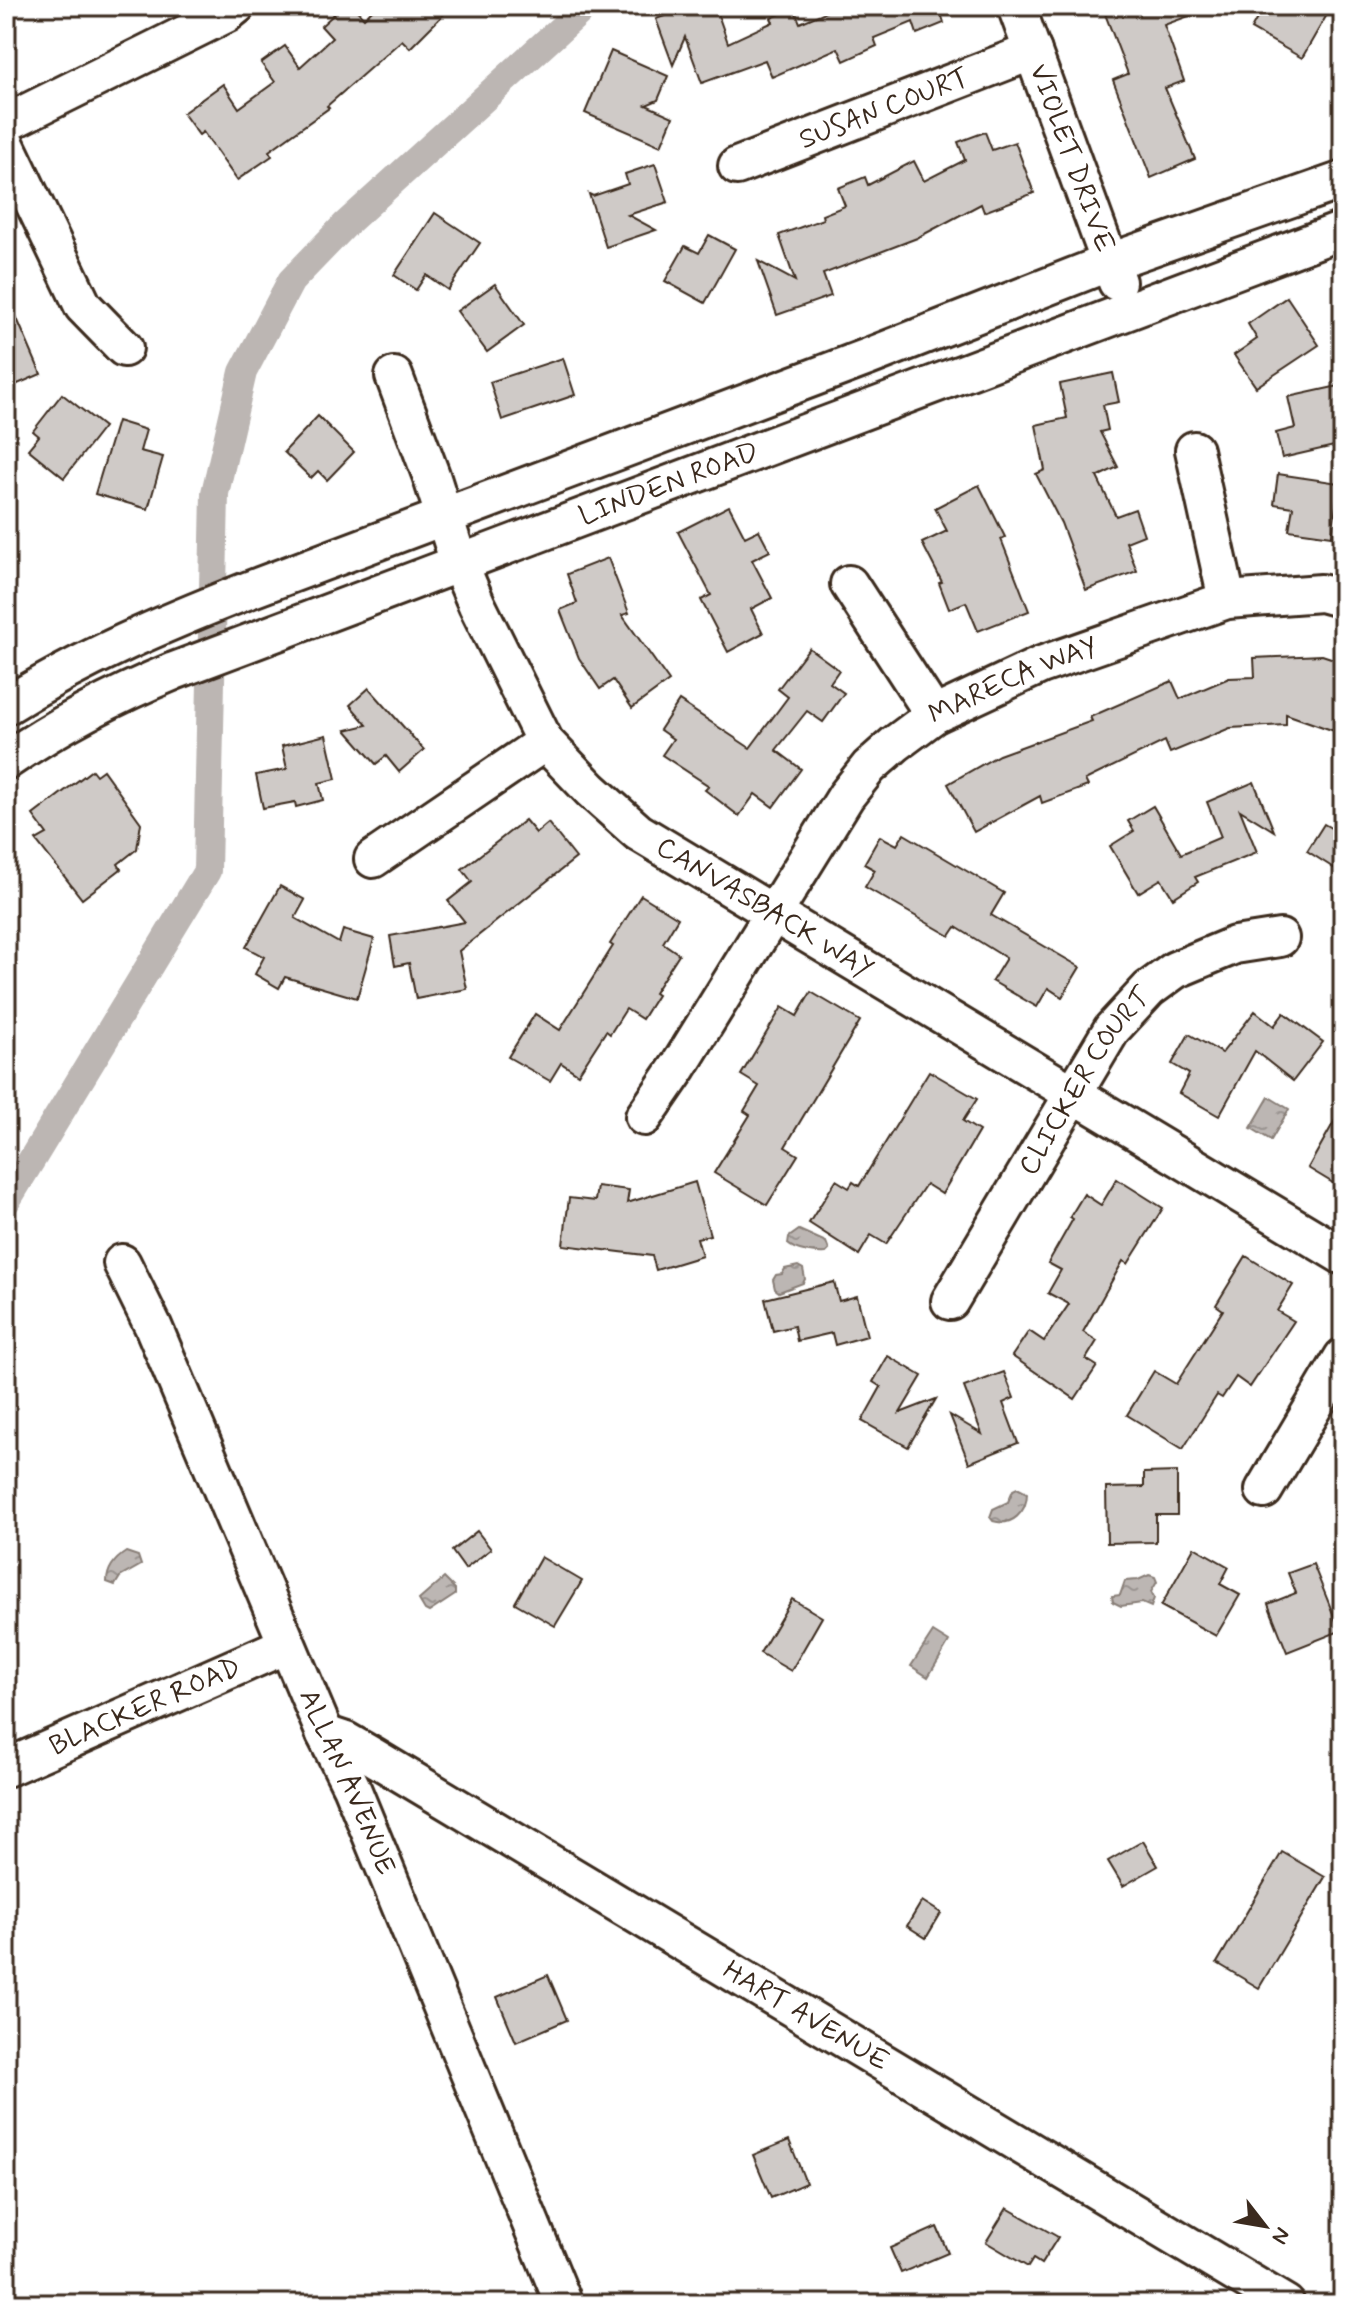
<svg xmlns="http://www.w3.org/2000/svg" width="1349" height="2310" font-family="Mynerve,sans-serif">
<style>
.water{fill:url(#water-ripples);stroke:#887e77;stroke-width:2}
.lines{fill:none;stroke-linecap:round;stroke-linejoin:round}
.canal{stroke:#bcb6b3;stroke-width:28}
.building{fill:#cfcac7;stroke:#3b2a1e;stroke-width:2}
.minor-casing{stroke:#3b2a1e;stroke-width:42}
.minor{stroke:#fff;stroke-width:36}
.labels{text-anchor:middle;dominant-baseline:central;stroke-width:6;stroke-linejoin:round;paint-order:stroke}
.street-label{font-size:28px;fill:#3b2a1e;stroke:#fff}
</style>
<defs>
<pattern id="water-ripples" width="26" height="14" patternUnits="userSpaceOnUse" patternTransform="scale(2)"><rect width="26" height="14" fill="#bcb6b3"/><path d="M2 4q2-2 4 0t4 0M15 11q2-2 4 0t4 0" fill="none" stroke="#9a9491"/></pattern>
</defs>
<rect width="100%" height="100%" fill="#fff"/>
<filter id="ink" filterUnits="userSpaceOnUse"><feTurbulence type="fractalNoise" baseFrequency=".0125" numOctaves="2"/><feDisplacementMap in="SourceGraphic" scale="16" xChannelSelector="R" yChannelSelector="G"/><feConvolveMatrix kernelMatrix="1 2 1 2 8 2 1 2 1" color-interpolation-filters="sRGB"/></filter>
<g filter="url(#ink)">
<g class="water">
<polygon points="1269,1097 1289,1109 1271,1140 1251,1128"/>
<path d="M799 1230 826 1242 829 1250 826 1253C816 1254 795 1251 788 1244L789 1237Z"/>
<polygon points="798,1266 803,1269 805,1279 803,1283 779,1292 775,1289 773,1280 776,1275 782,1274 785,1269"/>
<path d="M1017 1488 1027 1493C1027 1512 1012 1527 993 1521L990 1517 993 1509 1008 1502 1013 1490Z"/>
<path d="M126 1552 138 1556 141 1565 120 1577 115 1585 107 1582C107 1569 115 1559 126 1552Z"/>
<polygon points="1149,1575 1155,1577 1157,1582 1151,1592 1154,1598 1151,1607 1142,1603 1121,1606 1113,1602 1112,1596 1120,1595 1125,1581 1138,1580"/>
<polygon points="444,1578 455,1589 455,1595 429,1612 425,1610 419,1600"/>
<polygon points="933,1632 949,1642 928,1677 911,1666"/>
</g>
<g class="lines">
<polyline class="canal" points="6,1202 207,871 215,493 243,372 291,281 346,224 586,6"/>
</g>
<g class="building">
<polygon points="343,6 353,6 364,18 376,6 452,6 410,48 402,40 327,106 329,108 269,151 272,156 237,180 203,132 199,135 183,113 223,84 239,108 275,82 261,63 285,46 300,67 332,38 321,26"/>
<polygon points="692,6 715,6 728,43 773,22 771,18 794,8 800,23 839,6 948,6 940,10 944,23 917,34 913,22 874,38 877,46 844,61 838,48 772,77 765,60 702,83 685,37 673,65 656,19"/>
<polygon points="1102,6 1208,6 1208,9 1164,25 1184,81 1165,88 1195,159 1151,178 1113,80 1128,74"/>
<polygon points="1264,6 1332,6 1302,58 1251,29"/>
<polygon points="611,51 668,76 658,100 646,105 673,117 661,146 585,113"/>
<polygon points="985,132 992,150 1015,142 1034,193 984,212 981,204 917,238 823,274 831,296 777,315 758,261 795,281 779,235 823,219 822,215 845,206 838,188 865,177 868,185 914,161 924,181 965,160 958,142"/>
<polygon points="655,164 668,202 628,215 656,230 606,247 589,194 593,196 628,184 625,174"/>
<polygon points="435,213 480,243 448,290 426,275 416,290 394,275"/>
<polygon points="709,235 735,249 705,303 665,281 685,246 699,253"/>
<polygon points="495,284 524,325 487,352 457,311"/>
<polygon points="6,293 41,374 6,389"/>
<polygon points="1287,297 1319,345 1256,387 1234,355 1257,339 1248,324"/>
<polygon points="563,358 575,395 502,420 490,382"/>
<polygon points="1113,373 1119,402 1103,405 1108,430 1100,432 1118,467 1097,477 1116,516 1135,509 1144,535 1126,542 1137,571 1086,590 1061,523 1036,474 1045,470 1036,425 1067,418 1060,384"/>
<polygon points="1343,385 1343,444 1282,458 1276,433 1295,428 1288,397"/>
<polygon points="62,394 104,427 64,478 28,449 39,436 33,431"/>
<polygon points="318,416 354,452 327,480 318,471 311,478 284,452"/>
<polygon points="117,421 146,430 140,451 163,457 148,509 95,494"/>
<polygon points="1278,474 1339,483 1332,536 1289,530 1293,507 1274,504"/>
<polygon points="979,485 1005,537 1001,539 1029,611 978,631 966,602 949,609 939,583 942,582 922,543 947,531 935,508"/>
<polygon points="729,506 745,537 759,530 770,551 752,560 772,598 751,609 763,633 728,652 701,600 711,595 678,532"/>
<polygon points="608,558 629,613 622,615 669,681 632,708 613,680 600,689 579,658 560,610 577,603 567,574"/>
<polygon points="809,648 839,670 830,683 844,693 823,722 807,711 776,750 801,769 773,807 755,794 739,816 705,790 709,786 662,755 673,739 660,730 679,701 750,748 788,697 778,689"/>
<polygon points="1322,655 1343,662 1343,734 1286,714 1286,725 1230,728 1170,753 1165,741 1085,780 1088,786 1042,803 1040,796 974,832 948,784 999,755 1092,721 1090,717 1172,681 1180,699 1229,678 1255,677 1254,658"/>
<polygon points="369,688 424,750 399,772 386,756 376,764 346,730 367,725 350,705"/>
<polygon points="326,735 336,779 319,783 323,800 296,807 295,802 263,808 256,775 287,769 282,746"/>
<polygon points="92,770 96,775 103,770 141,823 137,849 118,864 121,869 82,899 36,840 47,834 33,815"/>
<polygon points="1254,782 1274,831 1240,810 1257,852 1195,877 1198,882 1173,898 1161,879 1138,893 1110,846 1134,831 1128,821 1153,806 1181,854 1221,837 1207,802"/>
<polygon points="525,820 536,833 548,823 576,858 459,951 467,989 416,999 409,963 395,966 390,936 465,922 448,901 472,882 462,869"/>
<polygon points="1324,824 1343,835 1343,874 1307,851"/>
<polygon points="904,834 1004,893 991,915 1080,967 1062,997 1048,988 1037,1007 992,981 1006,958 956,927 950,936 865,887 875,870 864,864 880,836 897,845"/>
<polygon points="280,886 305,900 295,918 339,943 343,930 374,939 357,998 285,977 279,988 255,974 264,957 246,947"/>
<polygon points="641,895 678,918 663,943 679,954 654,993 657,995 642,1019 626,1009 610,1034 606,1031 578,1074 561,1063 550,1081 508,1057 535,1014 560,1030 613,946 610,944"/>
<polygon points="811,992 860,1021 785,1147 798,1155 767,1205 714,1173 750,1115 744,1111 759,1086 741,1075 782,1007 797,1016"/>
<polygon points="1255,1011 1274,1026 1284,1013 1323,1042 1293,1081 1255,1051 1219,1116 1179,1093 1189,1074 1172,1064 1189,1034 1222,1053"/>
<polygon points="929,1071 977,1099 963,1121 979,1131 942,1194 926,1184 886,1244 871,1235 859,1255 809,1223 836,1180 849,1188 853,1182 859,1186"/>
<polygon points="1343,1106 1343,1189 1308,1168"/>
<polygon points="1117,1179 1163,1208 1128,1264 1123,1261 1083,1332 1097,1341 1086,1359 1097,1366 1075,1399 1012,1356 1029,1331 1044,1341 1069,1304 1048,1293 1061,1270 1048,1263 1073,1219 1070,1217 1084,1194 1101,1205"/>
<polygon points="695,1182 710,1235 697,1238 702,1256 656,1270 652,1256 563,1245 569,1198 595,1201 597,1186 629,1190 627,1203"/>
<polygon points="1246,1256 1293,1285 1277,1311 1294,1321 1250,1387 1236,1377 1222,1398 1217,1395 1183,1449 1127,1415 1154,1371 1176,1384 1223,1310 1216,1305"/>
<polygon points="834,1282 839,1301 857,1296 867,1336 835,1345 832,1333 797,1341 794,1326 773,1331 765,1299"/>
<polygon points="888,1356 922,1376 900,1413 936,1399 908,1447 862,1421 881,1387 873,1382"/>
<polygon points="1004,1372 1014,1398 1003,1403 1018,1443 969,1463 950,1415 982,1434 964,1387"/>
<polygon points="1177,1472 1177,1515 1156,1515 1156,1542 1107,1543 1106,1488 1144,1487 1144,1473"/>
<polygon points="477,1531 491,1549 465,1569 452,1551"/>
<polygon points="1194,1547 1229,1567 1220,1584 1240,1595 1216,1636 1161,1606"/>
<polygon points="541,1557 582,1581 555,1626 515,1603"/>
<polygon points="1313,1564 1340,1631 1287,1652 1268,1604 1296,1593 1288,1573"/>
<polygon points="792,1599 822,1617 791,1671 760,1653"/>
<polygon points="1143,1841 1158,1866 1123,1886 1108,1861"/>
<polygon points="1282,1852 1325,1877 1259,1988 1217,1963"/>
<polygon points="922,1901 941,1913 926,1938 907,1926"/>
<polygon points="548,1975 567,2020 516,2042 497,1997"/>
<polygon points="789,2140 806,2183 771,2198 753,2155"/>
<polygon points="1007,2208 1058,2237 1041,2264 1033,2259 1028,2267 986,2242"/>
<polygon points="937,2227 948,2253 901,2273 890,2248"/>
</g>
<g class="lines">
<g class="minor-casing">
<g id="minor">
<path id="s1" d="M1016 6 1117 282"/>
<polyline points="6,123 226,14 236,6"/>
<polyline points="6,145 83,306 124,348"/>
<path id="s2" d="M737 166 1033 51"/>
<path id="s3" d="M394 376 431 475 459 563 477 605 545 742 591 790 638 832 1343 1256"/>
<polyline points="1194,450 1227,600"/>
<polyline points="849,584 934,715"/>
<path d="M6 706C82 658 165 623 249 590L868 357 1110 262 1343 180"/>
<path id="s4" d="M6 761C58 725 116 695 174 671L1343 230"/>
<polyline points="373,859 545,742"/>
<path id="s5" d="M644 1117 679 1066 846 796 869 767 895 744 934 715 1041 665 1227 600 1321 593 1343 599"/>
<path id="s6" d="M122 1263 153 1326 325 1734 351 1786 564 2304"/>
<path id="s7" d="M950 1301 1112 1029 1149 989 1175 970 1235 945 1280 938"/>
<polyline points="1264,1490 1343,1357"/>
<path id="s8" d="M325 1734 346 1741 372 1756 1286 2304"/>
<path id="s9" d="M6 1768 286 1645"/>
</g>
</g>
<use href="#minor" class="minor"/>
</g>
</g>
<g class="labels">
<g class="street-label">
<text stroke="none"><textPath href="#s2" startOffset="158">SUSAN COURT</textPath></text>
<text stroke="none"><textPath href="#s1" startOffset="162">VIOLET DRIVE</textPath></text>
<text stroke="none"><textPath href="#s4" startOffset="720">LINDEN ROAD</textPath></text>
<text stroke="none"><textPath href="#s5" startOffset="586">MARECA WAY</textPath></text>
<text stroke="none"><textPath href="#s3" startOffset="674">CANVASBACK WAY</textPath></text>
<text stroke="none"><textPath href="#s7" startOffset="258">CLICKER COURT</textPath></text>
<text stroke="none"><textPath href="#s9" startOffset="152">BLACKER ROAD</textPath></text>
<text stroke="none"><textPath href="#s6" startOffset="566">ALLAN AVENUE</textPath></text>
<text stroke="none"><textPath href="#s8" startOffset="558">HART AVENUE</textPath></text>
</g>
</g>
<rect width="1349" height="2310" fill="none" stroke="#fff" stroke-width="32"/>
<rect x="16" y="16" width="1317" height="2278" fill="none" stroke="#3b2a1e" stroke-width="3" filter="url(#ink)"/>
<g transform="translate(1265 2226) rotate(121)" stroke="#ffffff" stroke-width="6" paint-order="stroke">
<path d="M0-6L14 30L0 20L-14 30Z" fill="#3b2a1e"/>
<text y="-12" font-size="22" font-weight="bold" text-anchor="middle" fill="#3b2a1e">N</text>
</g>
</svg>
